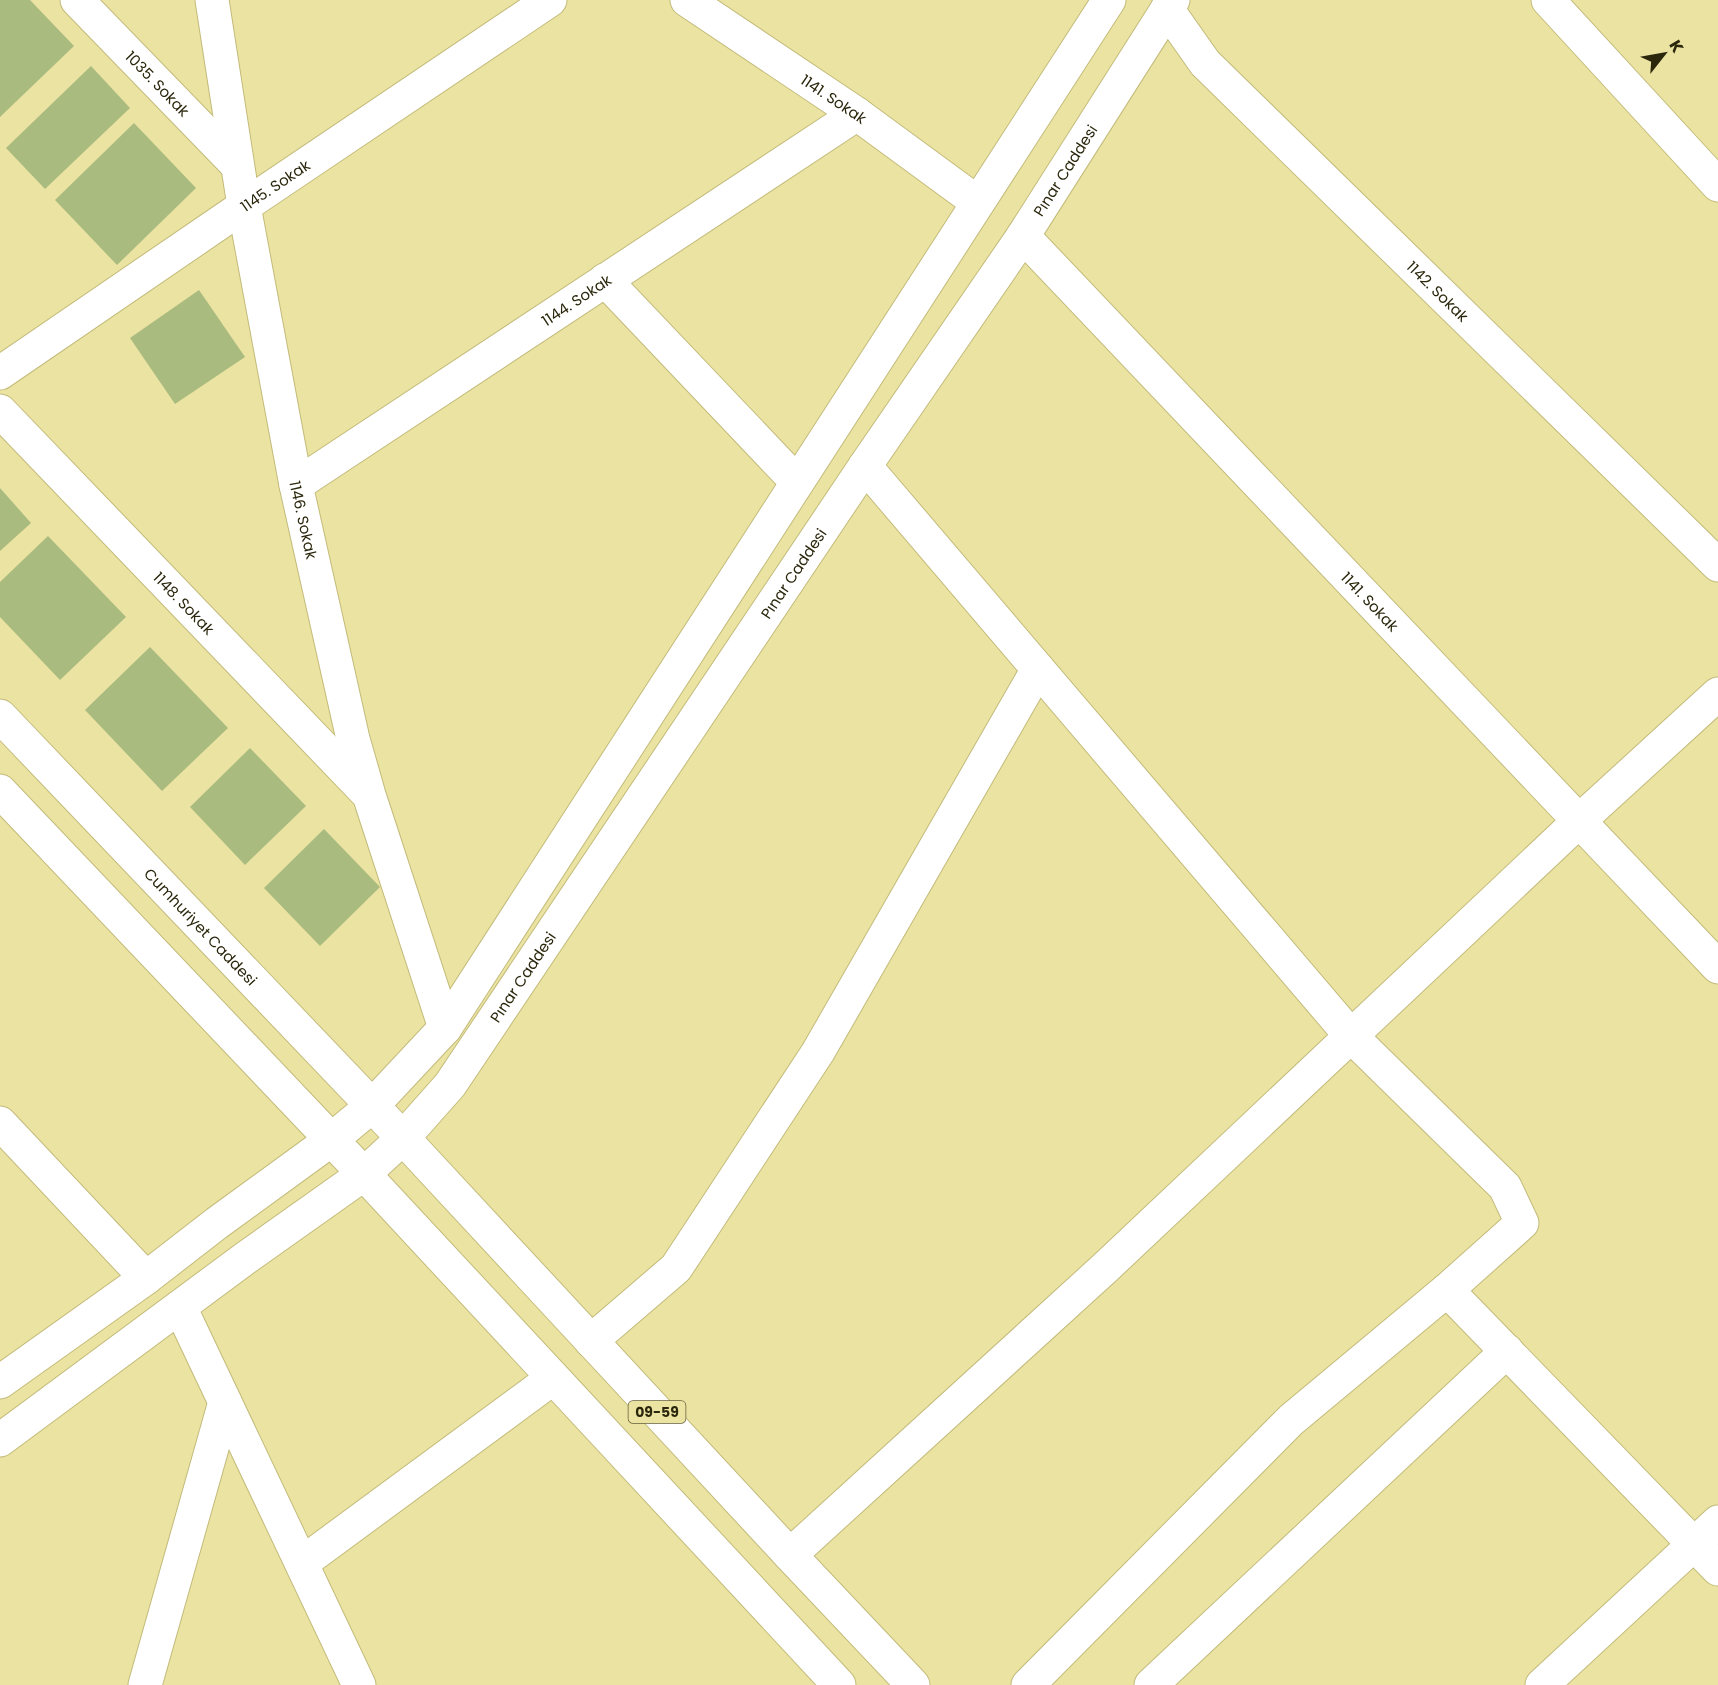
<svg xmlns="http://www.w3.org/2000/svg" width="1718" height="1685" font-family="Poppins,sans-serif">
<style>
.building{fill:#aabb7f}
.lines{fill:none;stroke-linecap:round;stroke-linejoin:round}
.minor-casing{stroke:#c3bb7b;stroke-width:35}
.major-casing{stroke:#c3bb7b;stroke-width:35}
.minor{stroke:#fff;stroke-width:33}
.major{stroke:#fff;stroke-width:33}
.labels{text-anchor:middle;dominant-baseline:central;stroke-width:4.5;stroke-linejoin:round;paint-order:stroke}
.shield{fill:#ebe3a2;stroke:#655f3a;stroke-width:1.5}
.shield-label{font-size:14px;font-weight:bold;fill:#2b270d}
.street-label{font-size:15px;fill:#2b270d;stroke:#ebe3a2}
</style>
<rect width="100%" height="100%" fill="#ebe3a2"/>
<g class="building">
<polygon points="0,0 30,0 74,46 0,117"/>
<polygon points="91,66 130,108 45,189 6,148"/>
<polygon points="134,123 196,188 117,265 55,200"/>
<polygon points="199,290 245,357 175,404 130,338"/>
<polygon points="0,488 31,523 0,551"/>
<polygon points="48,536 126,617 60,680 0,617 0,582"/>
<polygon points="150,647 228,728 162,791 85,710"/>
<polygon points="250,748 306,806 245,865 190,807"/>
<polygon points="324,829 380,887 320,946 264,888"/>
</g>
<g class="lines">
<g class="minor-casing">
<g id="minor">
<path id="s1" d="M77 0 237 165"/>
<path id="s2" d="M212 0 244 206 296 485 353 739 369 795 445 1028"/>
<path id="s3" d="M687 0 857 114 977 202"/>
<polyline points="1548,0 1718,185"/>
<path id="s4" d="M1167 9 1205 63 1718 565"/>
<path id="s5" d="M1023 236 1718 967"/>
<polyline points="605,280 797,482"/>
<path id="s6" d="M0 373 244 206 550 0"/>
<path id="s7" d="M0 411 365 791"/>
<polyline points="865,466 1351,1036 1505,1187 1522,1223 1447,1290 1291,1420 1028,1685"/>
<path id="s8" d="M296 485 857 114"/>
<polyline points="0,1123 146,1278"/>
<polyline points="1447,1290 1718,1569"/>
<polyline points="180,1307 359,1685"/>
<polyline points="591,1341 676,1268 818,1052 1038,669"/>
<polyline points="790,1555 1106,1267 1579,821 1718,694"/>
<polyline points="302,1563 553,1378"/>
<polyline points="145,1685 225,1402"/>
<polyline points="1151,1685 1507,1351"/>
<polyline points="1542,1685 1718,1522"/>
</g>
</g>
<g class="major-casing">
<g id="major">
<path id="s9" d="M0 716 403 1138 790 1555 913 1685"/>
<polyline points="0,791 364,1174 839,1685"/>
<polyline points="0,1382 146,1278 217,1223 331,1140 372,1106 445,1028 1109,0"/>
<path id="s10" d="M0 1440 247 1257 364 1174 403 1138 450 1085 865 466 1023 236 1173 0"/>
</g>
</g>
<use href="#minor" class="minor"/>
<use href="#major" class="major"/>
</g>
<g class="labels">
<rect class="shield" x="628.5" y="1401" width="57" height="22" rx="4.5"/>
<g class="shield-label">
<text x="657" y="1412">09-59</text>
</g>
<g class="street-label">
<text stroke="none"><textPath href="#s1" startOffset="116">1035. Sokak</textPath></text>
<text stroke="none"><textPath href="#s3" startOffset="177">1141. Sokak</textPath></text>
<text stroke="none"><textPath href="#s10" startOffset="1677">Pınar Caddesi</textPath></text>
<text stroke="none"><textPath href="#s6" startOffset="333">1145. Sokak</textPath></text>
<text stroke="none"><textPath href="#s4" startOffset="392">1142. Sokak</textPath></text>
<text stroke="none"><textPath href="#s8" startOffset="336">1144. Sokak</textPath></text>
<text stroke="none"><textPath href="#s2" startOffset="528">1146. Sokak</textPath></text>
<text stroke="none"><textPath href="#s10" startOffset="1191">Pınar Caddesi</textPath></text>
<text stroke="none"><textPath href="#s5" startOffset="504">1141. Sokak</textPath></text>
<text stroke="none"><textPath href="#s7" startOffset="266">1148. Sokak</textPath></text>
<text stroke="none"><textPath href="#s9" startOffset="291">Cumhuriyet Caddesi</textPath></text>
<text stroke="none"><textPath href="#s10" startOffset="705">Pınar Caddesi</textPath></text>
</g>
</g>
<g transform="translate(1664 54) rotate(59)" stroke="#ebe3a2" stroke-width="4.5" paint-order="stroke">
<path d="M0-4.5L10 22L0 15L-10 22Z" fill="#2b270d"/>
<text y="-9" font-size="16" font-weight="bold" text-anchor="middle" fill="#2b270d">K</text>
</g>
</svg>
